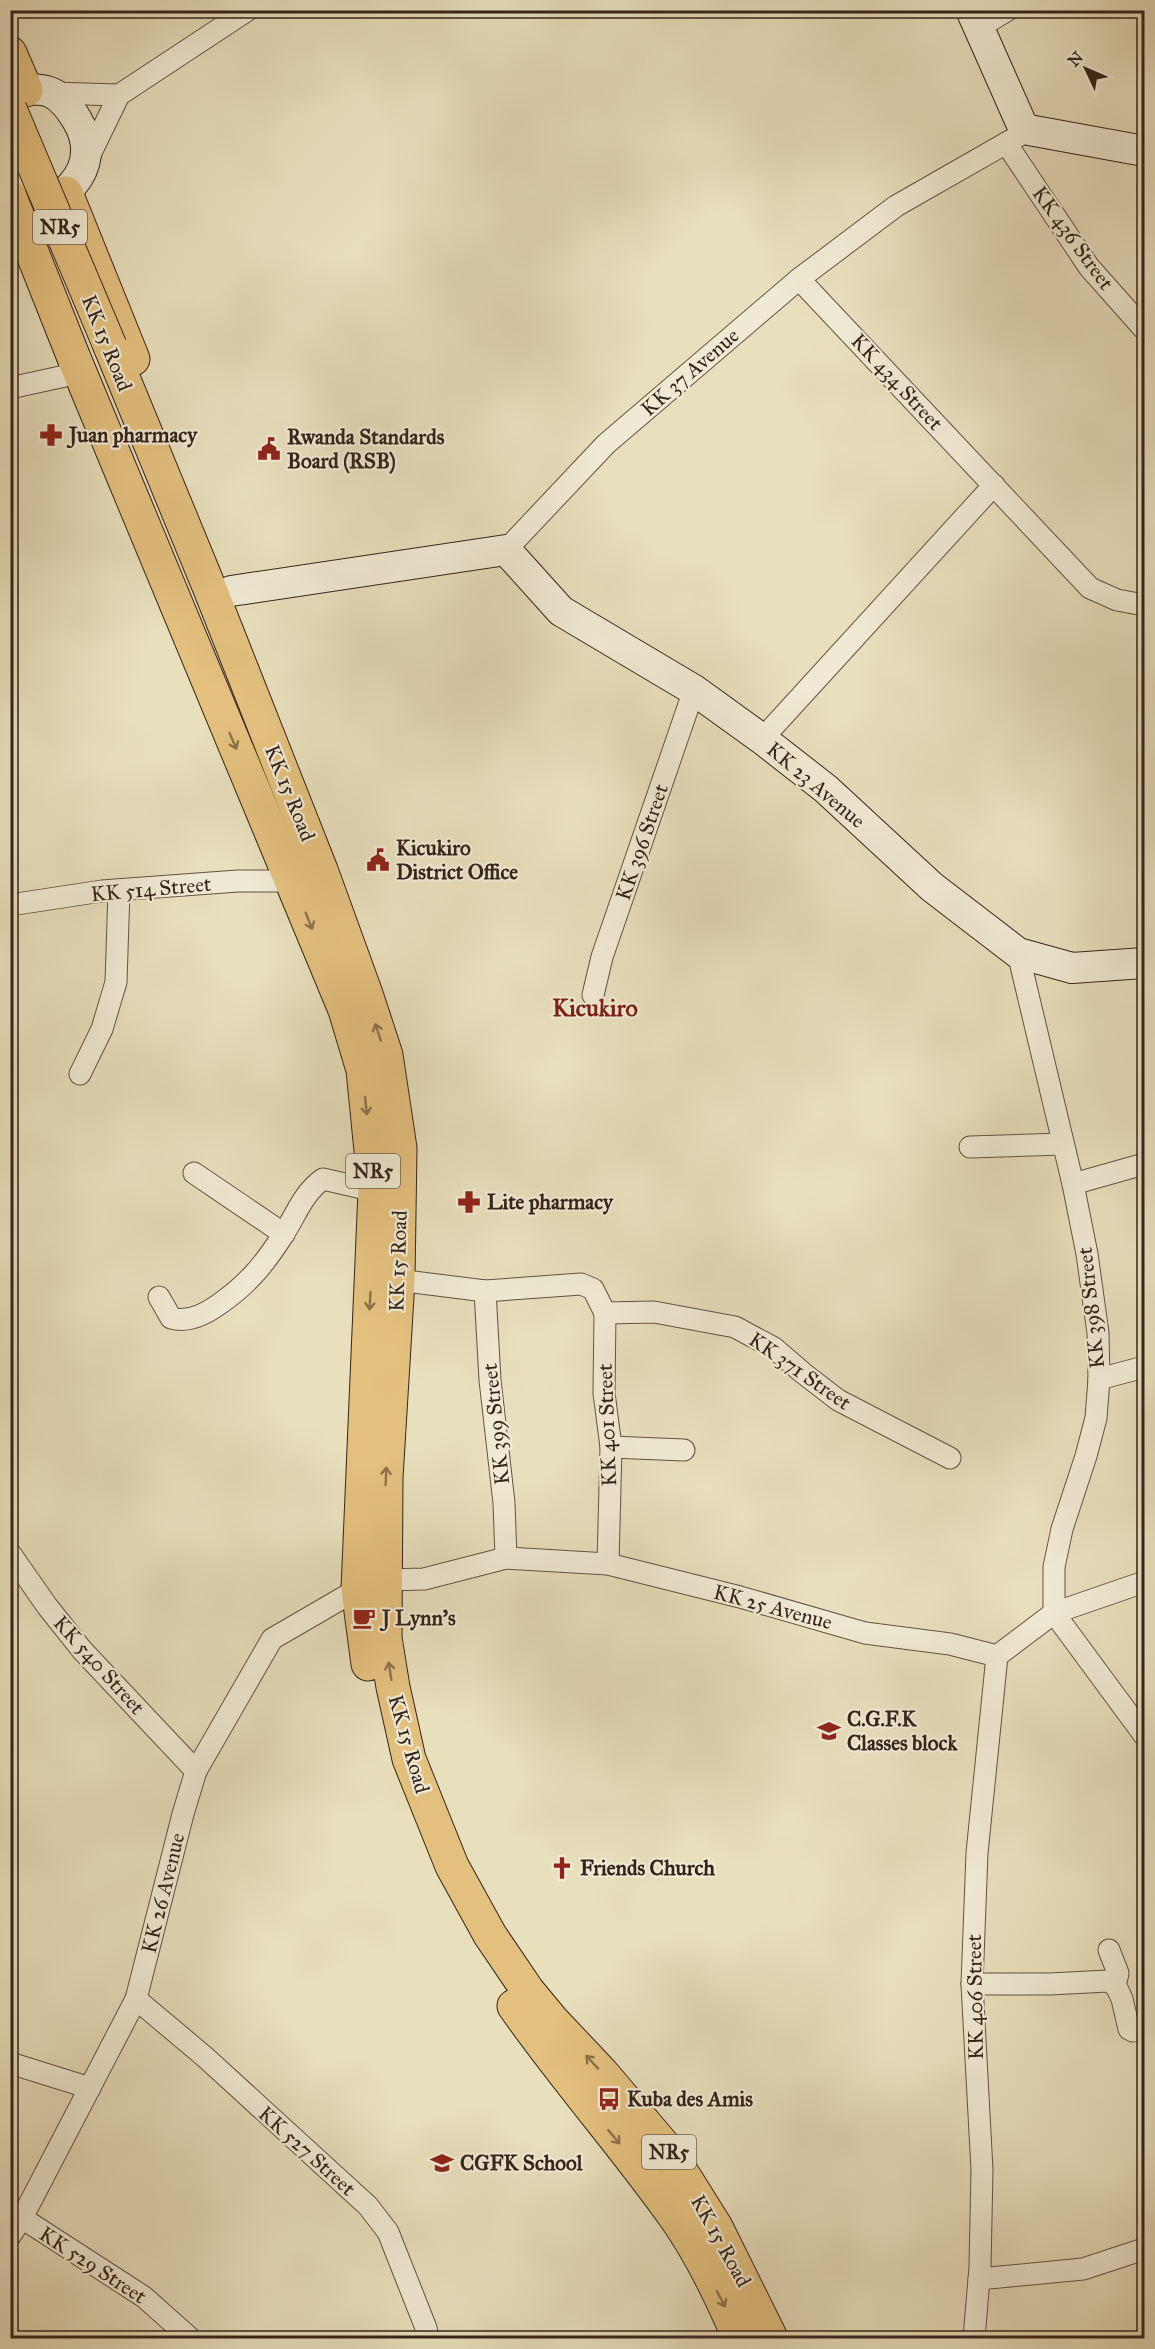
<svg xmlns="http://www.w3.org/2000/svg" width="1155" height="2349" font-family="'IM FELL Great Primer',serif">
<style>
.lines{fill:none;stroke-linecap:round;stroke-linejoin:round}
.minor-casing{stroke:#615243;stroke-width:23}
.secondary-casing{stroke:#34231a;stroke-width:32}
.trunk-casing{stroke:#34231a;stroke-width:35}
.minor{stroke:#f0ead4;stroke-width:21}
.secondary{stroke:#f0ead4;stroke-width:30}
.trunk{stroke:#e4c07e;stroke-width:33}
.trunk-bridge-casing{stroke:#34231a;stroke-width:35;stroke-linecap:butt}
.trunk-bridge{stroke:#e4c07e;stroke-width:33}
.oneway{stroke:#8c724c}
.labels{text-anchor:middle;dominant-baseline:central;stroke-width:4.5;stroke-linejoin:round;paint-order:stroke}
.shield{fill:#f0ead4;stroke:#6c5f52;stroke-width:1.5}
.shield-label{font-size:20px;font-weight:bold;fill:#34231a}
.street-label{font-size:21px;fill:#34231a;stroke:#f0ead4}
.poi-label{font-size:21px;font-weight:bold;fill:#34231a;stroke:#f0ead4;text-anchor:start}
.quarter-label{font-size:24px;font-weight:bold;fill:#7a1f14;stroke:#f0ead4}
</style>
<rect width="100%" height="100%" fill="#e8dfbd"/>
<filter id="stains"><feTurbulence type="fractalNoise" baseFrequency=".00333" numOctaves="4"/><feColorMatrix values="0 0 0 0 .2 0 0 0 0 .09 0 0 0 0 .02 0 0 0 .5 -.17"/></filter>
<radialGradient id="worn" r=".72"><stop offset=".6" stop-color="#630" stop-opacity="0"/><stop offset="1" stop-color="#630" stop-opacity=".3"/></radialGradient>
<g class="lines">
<g class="minor-casing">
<g id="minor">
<polyline points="978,28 1008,10"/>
<polyline points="52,93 119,95"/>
<polyline points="1006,143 1089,267 1144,329"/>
<polyline points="87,161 119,95 248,10"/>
<polyline points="799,279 1090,588 1117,600 1144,605"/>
<polyline points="10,388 65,376"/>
<polyline points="506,550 606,444 799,279 896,206 1029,130"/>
<polyline points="762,739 994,485"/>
<polyline points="10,905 102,891 238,881 292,881"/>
<polyline points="1018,953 1073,1184 1087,1254 1098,1333 1099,1379 1096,1418 1086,1456 1062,1529 1054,1567 1054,1613 1144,1735"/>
<polyline points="593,995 602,957 694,690"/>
<polyline points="80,1074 102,1029 116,982 119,890"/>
<polyline points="970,1147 1062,1144"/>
<polyline points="194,1173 284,1234"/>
<polyline points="1073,1184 1144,1164"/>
<polyline points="398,1280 485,1291 581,1284 593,1289 605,1313 604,1393 611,1447 608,1564"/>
<polyline points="485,1291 490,1380 504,1503 506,1558"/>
<path d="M159 1297 171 1318C188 1323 204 1315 218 1305 247 1285 264 1265 283 1235 296 1215 303 1193 323 1179L375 1191"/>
<polyline points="605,1313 654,1312 735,1327 774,1348 803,1373 838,1400 950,1458"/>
<polyline points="1099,1379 1144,1367"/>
<polyline points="611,1447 684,1450"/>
<polyline points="10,1553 47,1606 82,1650 196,1771"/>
<polyline points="385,1580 424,1579 506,1558 608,1564 740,1597 865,1633 950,1644 997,1656 1054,1613 1144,1582"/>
<polyline points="1109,1950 1118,1973 1117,1978 1111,1982"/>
<polyline points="972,1984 1050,1984 1108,1981 1116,1986 1122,1999 1129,2029 1133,2031 1144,2028"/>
<polyline points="136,1999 205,2057 368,2206 388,2232 426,2328 428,2338"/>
<polyline points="10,2063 90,2088"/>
<polyline points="22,2218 144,2297 190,2338"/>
<polyline points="10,2236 22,2218 136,1999 183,1814 196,1771 272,1639 358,1589"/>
<polyline points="979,2279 1083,2269 1144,2249"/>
<polyline points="974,2338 980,2267 982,2170 972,1984 977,1853 997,1656"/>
</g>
</g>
<g class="secondary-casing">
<g id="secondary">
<polyline points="971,10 1022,125 1029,130 1144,151"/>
<path d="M10 91C24 90 40 87 52 93 64 99 71 110 77 120 107 170 57 211 10 215"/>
<polyline points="231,591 506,550 561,611 694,690 762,739 826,789 932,887 1018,953 1072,968 1144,963"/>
</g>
</g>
<g class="trunk-casing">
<g id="trunk">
<polyline points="10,53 26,90"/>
<polyline points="66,193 133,359"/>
<polyline points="110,346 210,589 321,870 366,994 386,1055 400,1148 398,1280 386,1478 385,1638 393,1687 409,1759 452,1866 490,1935 528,1991 552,2020 602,2073 669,2152 716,2227 771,2338"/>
<polyline points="74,358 345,1010 363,1070 375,1191 358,1589 368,1664"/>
<path d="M514 2006C565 2079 624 2145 675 2217 699 2251 723 2300 739 2338"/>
</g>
</g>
<use href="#minor" class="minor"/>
<use href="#secondary" class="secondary"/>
<use href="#trunk" class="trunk"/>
<g class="trunk-bridge-casing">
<g id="trunk-bridge">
<polyline points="10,109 110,346"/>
<polyline points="10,197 74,358"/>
</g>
</g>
<use href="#trunk-bridge" class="trunk-bridge"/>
</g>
<defs><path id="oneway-shaft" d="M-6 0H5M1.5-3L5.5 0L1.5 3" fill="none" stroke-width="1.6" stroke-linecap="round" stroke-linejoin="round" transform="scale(1.5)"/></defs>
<g class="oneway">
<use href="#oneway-shaft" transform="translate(233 741) rotate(67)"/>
<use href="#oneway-shaft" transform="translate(309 921) rotate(68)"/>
<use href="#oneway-shaft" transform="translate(378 1032) rotate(-108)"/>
<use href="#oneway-shaft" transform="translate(366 1106) rotate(84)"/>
<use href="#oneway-shaft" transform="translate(370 1301) rotate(93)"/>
<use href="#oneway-shaft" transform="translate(386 1476) rotate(-88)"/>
<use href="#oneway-shaft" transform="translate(390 1671) rotate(-99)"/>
<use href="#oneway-shaft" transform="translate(592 2062) rotate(-133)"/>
<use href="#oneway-shaft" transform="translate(614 2137) rotate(50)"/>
<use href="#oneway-shaft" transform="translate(721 2299) rotate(62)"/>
</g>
<defs>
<g id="pharmacy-bare" transform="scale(1.8)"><path d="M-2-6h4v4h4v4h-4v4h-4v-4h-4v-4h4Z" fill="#8f2418" stroke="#f0ead4" stroke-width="2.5" paint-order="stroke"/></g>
<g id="civic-bare" transform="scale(1.8)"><path d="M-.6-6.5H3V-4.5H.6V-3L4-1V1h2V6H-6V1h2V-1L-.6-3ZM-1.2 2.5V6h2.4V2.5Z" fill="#8f2418" stroke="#f0ead4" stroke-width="2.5" paint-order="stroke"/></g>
<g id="cafe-bare" transform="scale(1.8)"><path d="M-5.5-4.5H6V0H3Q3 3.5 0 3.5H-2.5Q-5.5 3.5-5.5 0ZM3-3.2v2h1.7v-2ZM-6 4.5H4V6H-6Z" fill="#8f2418" stroke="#f0ead4" stroke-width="2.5" paint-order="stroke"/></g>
<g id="school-bare" transform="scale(1.8)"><path d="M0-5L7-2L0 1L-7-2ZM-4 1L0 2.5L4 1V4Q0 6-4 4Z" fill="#8f2418" stroke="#f0ead4" stroke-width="2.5" paint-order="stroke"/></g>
<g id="church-bare" transform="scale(1.8)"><path d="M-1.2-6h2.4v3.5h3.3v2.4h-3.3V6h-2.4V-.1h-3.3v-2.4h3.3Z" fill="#8f2418" stroke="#f0ead4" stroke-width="2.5" paint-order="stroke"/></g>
<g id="bus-bare" transform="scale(1.8)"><path d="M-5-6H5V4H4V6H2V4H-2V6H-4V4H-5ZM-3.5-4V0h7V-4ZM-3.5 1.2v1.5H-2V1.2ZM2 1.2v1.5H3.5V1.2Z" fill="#8f2418" stroke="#f0ead4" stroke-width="2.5" paint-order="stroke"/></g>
</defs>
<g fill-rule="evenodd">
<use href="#pharmacy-bare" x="51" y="435"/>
<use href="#civic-bare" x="269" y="449"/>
<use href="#civic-bare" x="378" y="860"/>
<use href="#pharmacy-bare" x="469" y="1202"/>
<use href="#cafe-bare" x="364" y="1618"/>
<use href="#school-bare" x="829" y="1731"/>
<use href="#church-bare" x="562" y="1868"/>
<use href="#bus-bare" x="609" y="2099"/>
<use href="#school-bare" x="442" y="2163"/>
</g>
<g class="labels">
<g class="shield">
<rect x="33" y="210" width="54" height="34" rx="4.5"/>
<rect x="346" y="1154" width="54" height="34" rx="4.5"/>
<rect x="642" y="2135" width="54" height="34" rx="4.5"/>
</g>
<g class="shield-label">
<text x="60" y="227">NR5</text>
<text x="373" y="1171">NR5</text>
<text x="669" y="2152">NR5</text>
</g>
<g class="street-label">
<text transform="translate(1073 238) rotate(54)">KK 436 Street</text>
<text transform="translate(107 343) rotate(68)">KK 15 Road</text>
<text transform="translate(690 372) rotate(-41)">KK 37 Avenue</text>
<text transform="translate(897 382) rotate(47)">KK 434 Street</text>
<text transform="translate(816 785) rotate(40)">KK 23 Avenue</text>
<text transform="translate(290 793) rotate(68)">KK 15 Road</text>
<text transform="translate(642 842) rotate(-71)">KK 396 Street</text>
<text transform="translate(151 889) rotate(-5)">KK 514 Street</text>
<text transform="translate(398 1261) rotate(-88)">KK 15 Road</text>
<text transform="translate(1091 1308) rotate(-96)">KK 398 Street</text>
<text transform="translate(800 1371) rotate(35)">KK 371 Street</text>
<text transform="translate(496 1424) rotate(-96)">KK 399 Street</text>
<text transform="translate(607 1425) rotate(-92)">KK 401 Street</text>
<text transform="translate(773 1607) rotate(15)">KK 25 Avenue</text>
<text transform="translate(99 1665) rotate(48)">KK 540 Street</text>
<text transform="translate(409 1744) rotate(74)">KK 15 Road</text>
<text transform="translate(163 1893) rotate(-76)">KK 26 Avenue</text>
<text transform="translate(975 1997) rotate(-91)">KK 406 Street</text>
<text transform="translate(307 2151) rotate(42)">KK 527 Street</text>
<text transform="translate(721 2241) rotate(61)">KK 15 Road</text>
<text transform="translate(93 2265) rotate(33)">KK 529 Street</text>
</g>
<g class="poi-label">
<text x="69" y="435">Juan pharmacy</text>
<text x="287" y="437">Rwanda Standards<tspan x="287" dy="24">Board (RSB)</tspan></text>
<text x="396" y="848">Kicukiro<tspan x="396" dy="24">District Office</tspan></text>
<text x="487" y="1202">Lite pharmacy</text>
<text x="382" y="1618">J Lynn's</text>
<text x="847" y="1719">C.G.F.K<tspan x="847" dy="24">Classes block</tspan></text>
<text x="580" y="1868">Friends Church</text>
<text x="627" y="2099">Kuba des Amis</text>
<text x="460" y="2163">CGFK School</text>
</g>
<g class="quarter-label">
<text x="595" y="1008">Kicukiro</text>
</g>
</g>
<rect width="1155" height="2349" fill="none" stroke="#e8dfbd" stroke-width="36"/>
<rect x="12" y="12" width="1131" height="2325" fill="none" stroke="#34231a" stroke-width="3"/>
<rect x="18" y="18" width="1119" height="2313" fill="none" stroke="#34231a" stroke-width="1.5"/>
<g transform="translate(1086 69) rotate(314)" stroke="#f0ead4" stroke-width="4.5" paint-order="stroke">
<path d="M0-4.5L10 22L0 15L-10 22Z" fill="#34231a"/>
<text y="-9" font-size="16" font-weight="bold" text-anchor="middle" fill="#34231a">N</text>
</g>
<rect width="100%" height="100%" filter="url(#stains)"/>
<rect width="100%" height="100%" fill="url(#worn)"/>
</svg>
